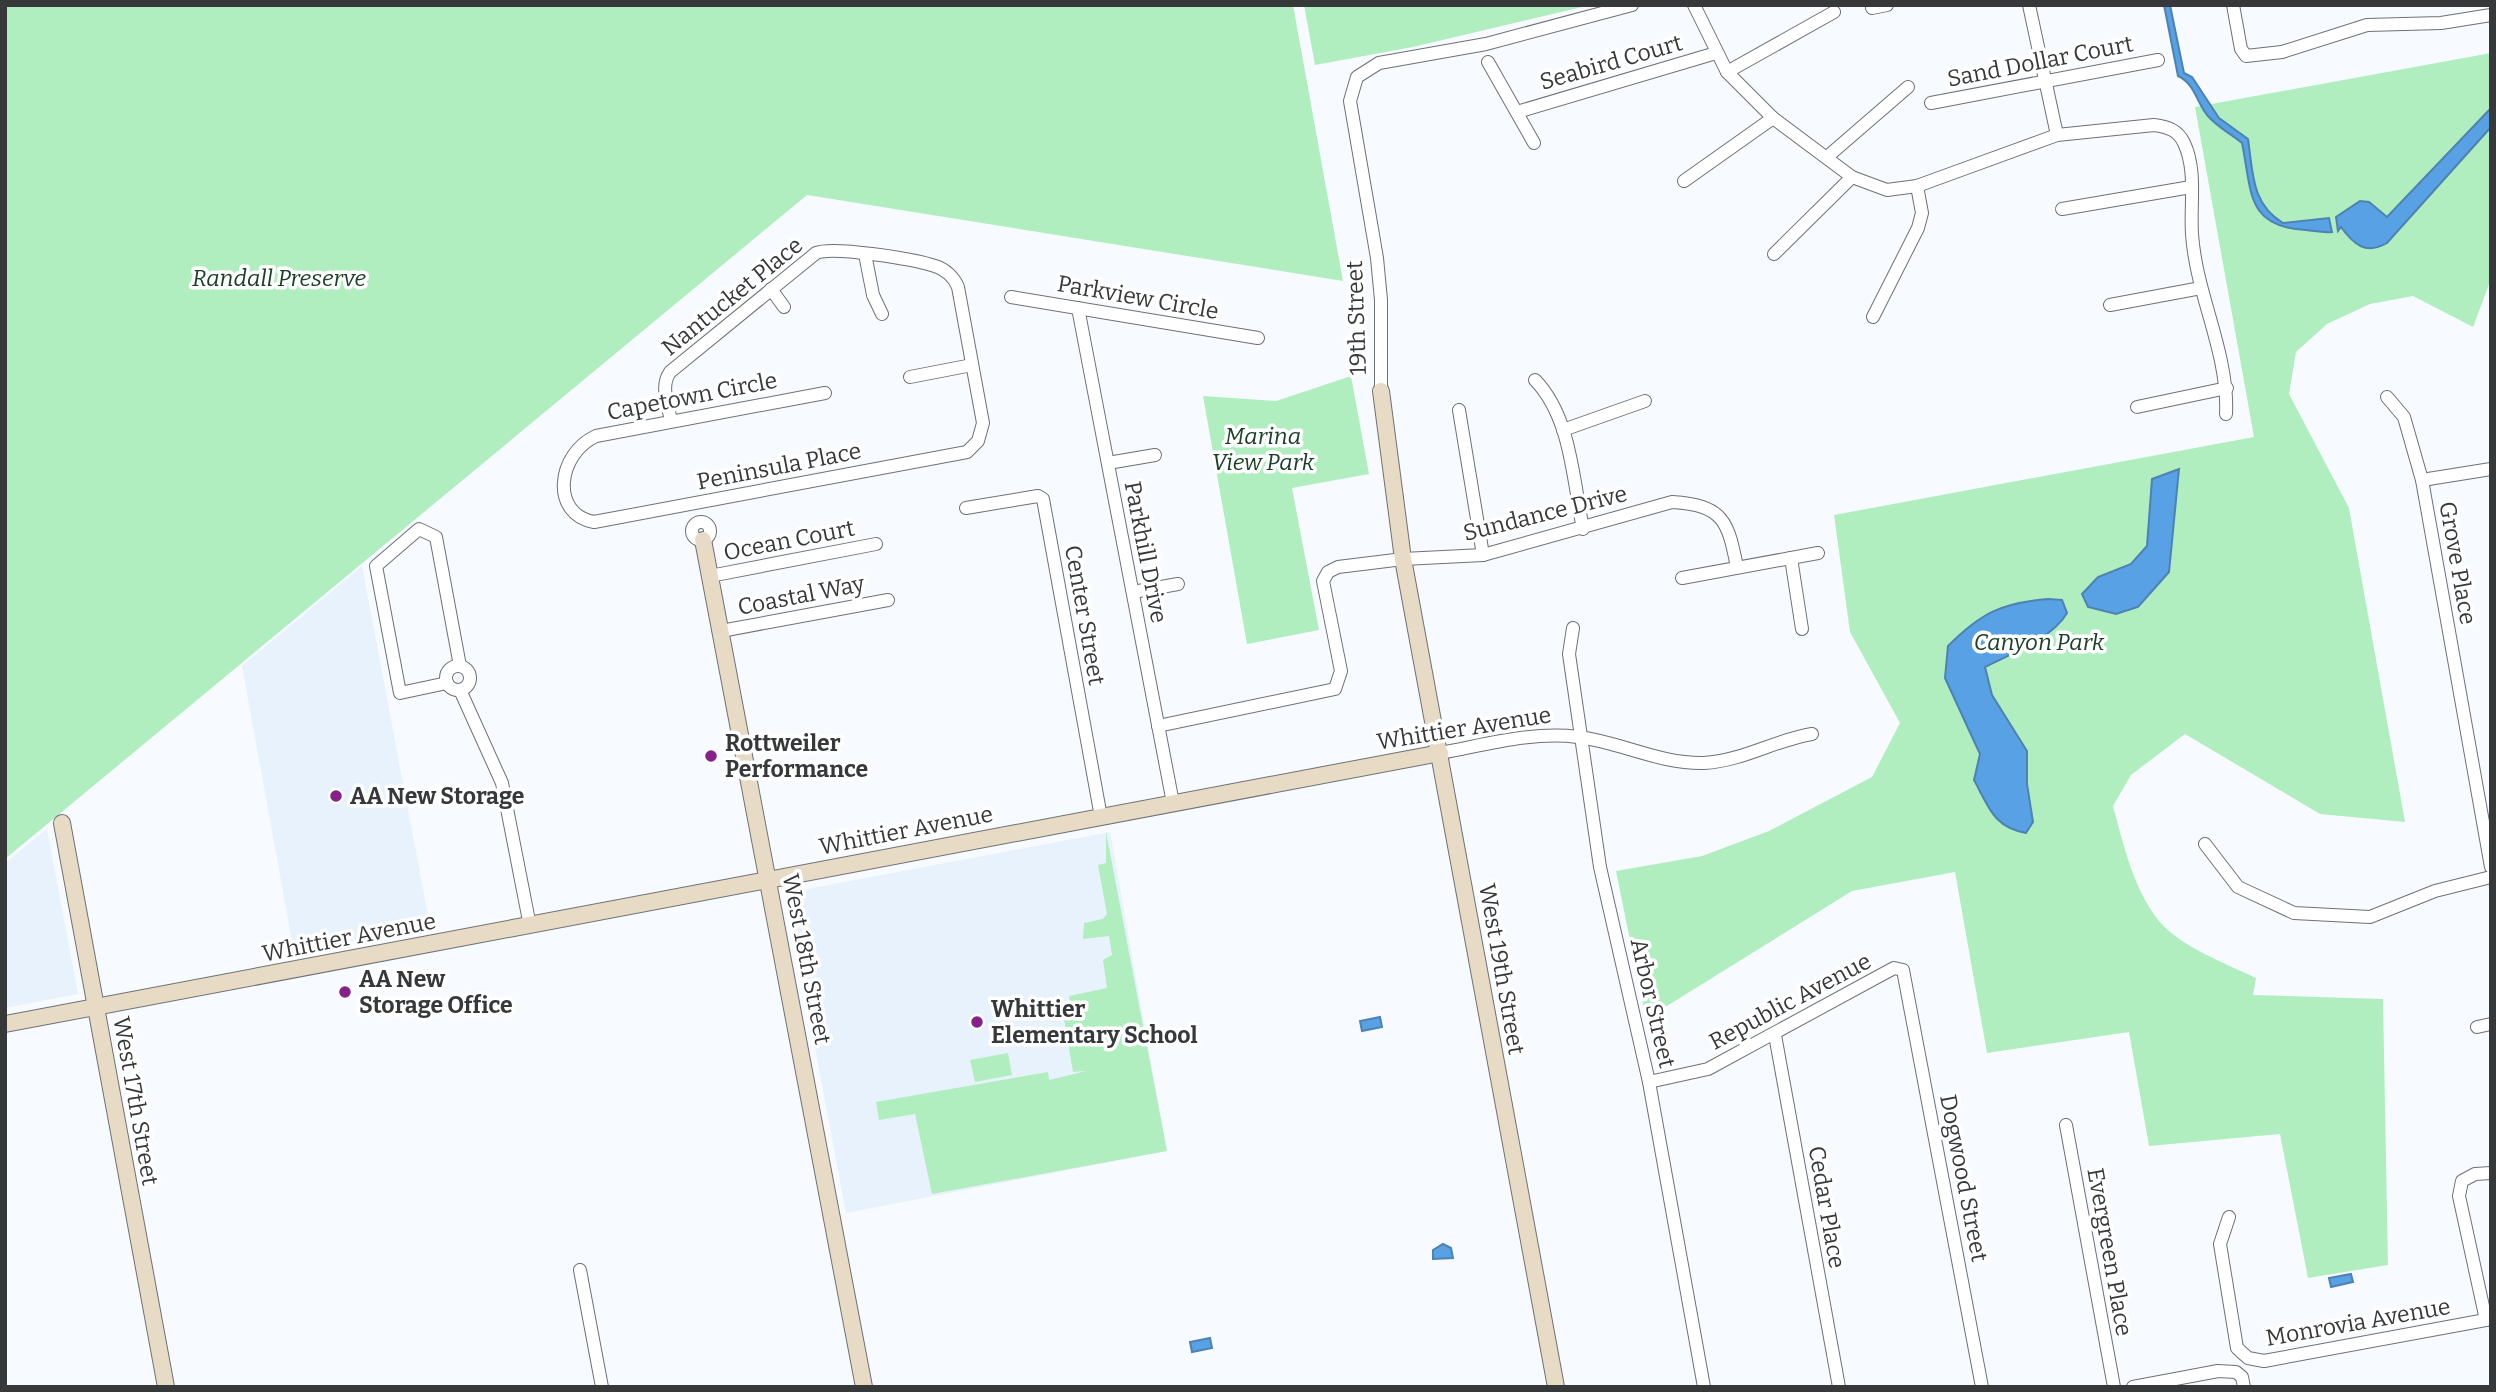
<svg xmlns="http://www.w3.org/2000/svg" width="2496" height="1392" font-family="Bitter,serif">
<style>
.built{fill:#e7f2fc}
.green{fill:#b0eec0}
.water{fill:#57a1e4;stroke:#4d82b1;stroke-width:2}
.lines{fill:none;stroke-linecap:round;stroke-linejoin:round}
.street-casing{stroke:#6d7175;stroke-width:14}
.secondary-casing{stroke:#6d7175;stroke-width:18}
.street{stroke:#fff;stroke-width:12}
.secondary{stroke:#e8dbc5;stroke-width:16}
.poi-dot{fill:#862189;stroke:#fff;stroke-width:2.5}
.labels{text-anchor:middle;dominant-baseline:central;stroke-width:7;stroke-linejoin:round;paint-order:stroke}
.street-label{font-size:23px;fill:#36383a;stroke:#fff}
.park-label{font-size:23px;font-style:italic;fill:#1b4027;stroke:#fff}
.poi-label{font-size:23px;font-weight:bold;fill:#36383a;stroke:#fff;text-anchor:start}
</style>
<rect width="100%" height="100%" fill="#f7fbff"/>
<g class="built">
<polygon points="362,566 430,926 294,952 242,666"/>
<polygon points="47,829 78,994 5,1008 5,863"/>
<polygon points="1110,832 1167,1151 846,1213 786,893"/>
</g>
<g class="green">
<polygon points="5,5 1293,5 1343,281 807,195 5,859"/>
<polygon points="1304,5 1591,5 1413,47 1315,65"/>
<path d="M2491 53V279L2473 327 2413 296 2370 304 2327 324 2296 352 2289 394 2349 508 2405 822 2320 814 2185 734 2131 775 2113 806C2124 846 2133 888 2159 921 2179 946 2227 964 2256 978L2253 995 2383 999 2388 1265 2308 1278 2280 1134 2149 1146 2129 1032 1987 1053 1955 872 1852 891 1646 1019 1616 871 1702 856 1769 831 1872 777 1900 723 1850 632 1834 515 2254 437 2195 107Z"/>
<polygon points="1351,376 1369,474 1292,488 1319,630 1247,644 1203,396 1276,401"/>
<polygon points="1106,832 1167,1151 932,1194 915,1114 879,1120 876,1102 1048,1072 1049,1080 1086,1071 1073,1072 1062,1007 1071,1007 1069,996 1107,988 1103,960 1112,955 1109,936 1083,939 1084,923 1103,919 1107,914 1098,865 1106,863"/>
<polygon points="1008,1053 1012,1075 975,1082 970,1060"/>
</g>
<g class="water">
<path d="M2164 5H2170L2184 73 2192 77 2219 118 2248 139C2253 172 2251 204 2283 223L2329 218 2332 232C2322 233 2316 231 2306 230 2246 227 2252 192 2242 143 2230 133 2217 127 2207 115 2196 101 2195 84 2178 76Z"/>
<path d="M2491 108V127L2387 243C2366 255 2354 245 2341 227L2338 231 2336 217 2360 201 2369 202 2387 217Z"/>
<polygon points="2179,469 2169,572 2138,607 2116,614 2088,607 2082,594 2098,577 2131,564 2147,546 2152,479"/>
<path d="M2048 599 2062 600 2067 613C2052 639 2010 654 1985 667L1992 695 2027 751V784L2033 822 2026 833C1993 827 1989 807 1974 780L1980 754 1945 678 1948 646C1981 613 2001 603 2048 599Z"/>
<polygon points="1380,1017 1382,1027 1362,1031 1360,1021"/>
<polygon points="1443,1244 1451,1248 1453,1258 1433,1259 1433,1250"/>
<polygon points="2351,1274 2353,1282 2331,1287 2329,1278"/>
<polygon points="1210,1338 1212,1348 1192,1352 1190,1342"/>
</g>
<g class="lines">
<g class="street-casing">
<g id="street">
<path d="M1694 5 1727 72 1773 118 1852 177 1887 190 1917 186 2057 135 2154 125C2168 127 2178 130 2184 143 2197 170 2190 205 2192 234 2196 295 2229 353 2226 414"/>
<polyline points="2029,5 2057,135"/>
<polyline points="2233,5 2241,49 2246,56 2282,52 2367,25 2441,23 2491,15"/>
<polyline points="1872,8 1887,5"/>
<polyline points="1488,62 1534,143"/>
<polyline points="1727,72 1834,12"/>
<polyline points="1931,103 2158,60"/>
<polyline points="1517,112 1716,53"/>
<polyline points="1827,157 1908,87"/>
<polyline points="1684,181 1773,118"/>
<polyline points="2062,209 2191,187"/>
<polyline points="865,254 873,295 882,314"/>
<polyline points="1774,254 1852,177"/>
<polyline points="771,289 784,307"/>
<polyline points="1011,297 1258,338"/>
<polyline points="2110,305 2201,288"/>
<polyline points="1078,308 1173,803"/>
<polyline points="1873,317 1918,228 1922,213 1917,186"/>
<polyline points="910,377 972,365"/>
<path d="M1535 380C1571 417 1573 480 1583 529"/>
<polyline points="1381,391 1381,300 1377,258 1350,101 1357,77 1379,63 1486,44 1632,5"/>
<polyline points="2387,397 2404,417 2422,480 2491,867"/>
<polyline points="2137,407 2227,388"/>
<polyline points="1459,410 1483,555"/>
<path d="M671 421C668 405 660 386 670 372L816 253C833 246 914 259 935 266 945 269 954 277 958 287L983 423 978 441 967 452 594 522C550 514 557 454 596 436L825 393"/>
<polyline points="1563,430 1645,401"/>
<polyline points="1108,463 1155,455"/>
<polyline points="2422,480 2491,469"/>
<polyline points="966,508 1038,496 1043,499 1101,817"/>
<circle cx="701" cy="531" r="9"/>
<polyline points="1791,558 1802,629"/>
<polyline points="710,576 876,544"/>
<polyline points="1682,578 1818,553"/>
<polyline points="1133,592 1178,584"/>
<polyline points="1573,628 1569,654 1600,867 1649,1082 1704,1387"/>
<polyline points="721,631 888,600"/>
<circle cx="458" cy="678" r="12"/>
<polyline points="447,683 400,693 376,566 419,529 436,537 460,666"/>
<polyline points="460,690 502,783 530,926"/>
<path d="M1158 726 1335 689 1341 671 1323 581 1328 572 1338 567 1403 559 1483 555 1672 502C1724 505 1728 522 1737 567"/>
<path d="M1440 753C1485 745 1532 731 1578 737 1621 742 1659 764 1704 763 1742 761 1775 740 1812 734"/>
<polyline points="2205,844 2238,887 2294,913 2370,917 2435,891 2491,877"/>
<polyline points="2477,1027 2491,1024"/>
<polyline points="1775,1035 1839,1387"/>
<polyline points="1649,1082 1708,1069 1894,968 1903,970 1982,1387"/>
<polyline points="2066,1125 2114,1387"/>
<polyline points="2229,1217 2220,1244 2237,1348 2248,1358 2264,1361 2491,1319"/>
<polyline points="580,1270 602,1387"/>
<polyline points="2486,1320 2459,1196 2462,1181 2475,1174 2491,1173"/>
<polyline points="2133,1387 2218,1371 2236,1372 2242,1377 2244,1387"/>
</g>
</g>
<g class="secondary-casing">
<g id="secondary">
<polyline points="1381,391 1403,559 1556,1387"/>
<polyline points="703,540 864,1387"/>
<polyline points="62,823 166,1387"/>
<polyline points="5,1024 1440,753"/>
</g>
</g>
<use href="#street" class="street"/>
<use href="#secondary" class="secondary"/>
</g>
<g class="poi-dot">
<circle cx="711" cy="756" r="7"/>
<circle cx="336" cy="796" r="7"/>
<circle cx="345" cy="992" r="7"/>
<circle cx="977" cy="1022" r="7"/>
</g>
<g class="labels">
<g class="street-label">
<text transform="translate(2040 61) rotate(-11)">Sand Dollar Court</text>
<text transform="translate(1611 62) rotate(-16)">Seabird Court</text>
<text transform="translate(732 296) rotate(-39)">Nantucket Place</text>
<text transform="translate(1138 297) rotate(10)">Parkview Circle</text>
<text transform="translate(1356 318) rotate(-92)">19th Street</text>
<text transform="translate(692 396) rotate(-11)">Capetown Circle</text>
<text transform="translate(779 466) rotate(-11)">Peninsula Place</text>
<text transform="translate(1545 513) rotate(-14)">Sundance Drive</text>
<text transform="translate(789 540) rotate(-11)">Ocean Court</text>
<text transform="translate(1146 552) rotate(79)">Parkhill Drive</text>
<text transform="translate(2458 563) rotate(80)">Grove Place</text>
<text transform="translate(801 595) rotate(-11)">Coastal Way</text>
<text transform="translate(1085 615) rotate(80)">Center Street</text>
<text transform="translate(1464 728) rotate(-9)">Whittier Avenue</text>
<text transform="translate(906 830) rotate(-11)">Whittier Avenue</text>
<text transform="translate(349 937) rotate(-11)">Whittier Avenue</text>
<text transform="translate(807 959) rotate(79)">West 18th Street</text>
<text transform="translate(1502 969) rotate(80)">West 19th Street</text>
<text transform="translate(1790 1001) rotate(-28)">Republic Avenue</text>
<text transform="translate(1653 1003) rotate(77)">Arbor Street</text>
<text transform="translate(136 1101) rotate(80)">West 17th Street</text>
<text transform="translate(1964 1178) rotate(79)">Dogwood Street</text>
<text transform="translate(1827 1207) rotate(80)">Cedar Place</text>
<text transform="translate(2110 1252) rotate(80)">Evergreen Place</text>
<text transform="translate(2358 1322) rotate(-10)">Monrovia Avenue</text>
</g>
<g class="park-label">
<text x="279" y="278">Randall Preserve</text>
<text x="1263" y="436">Marina<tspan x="1263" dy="26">View Park</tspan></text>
<text x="2039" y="642">Canyon Park</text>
</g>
<g class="poi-label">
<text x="725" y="743">Rottweiler<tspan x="725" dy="26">Performance</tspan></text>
<text x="350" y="796">AA New Storage</text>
<text x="359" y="979">AA New<tspan x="359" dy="26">Storage Office</tspan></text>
<text x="991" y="1009">Whittier<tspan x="991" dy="26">Elementary School</tspan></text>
</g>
</g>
<rect width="2496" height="1392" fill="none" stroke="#36383a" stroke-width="14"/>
</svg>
